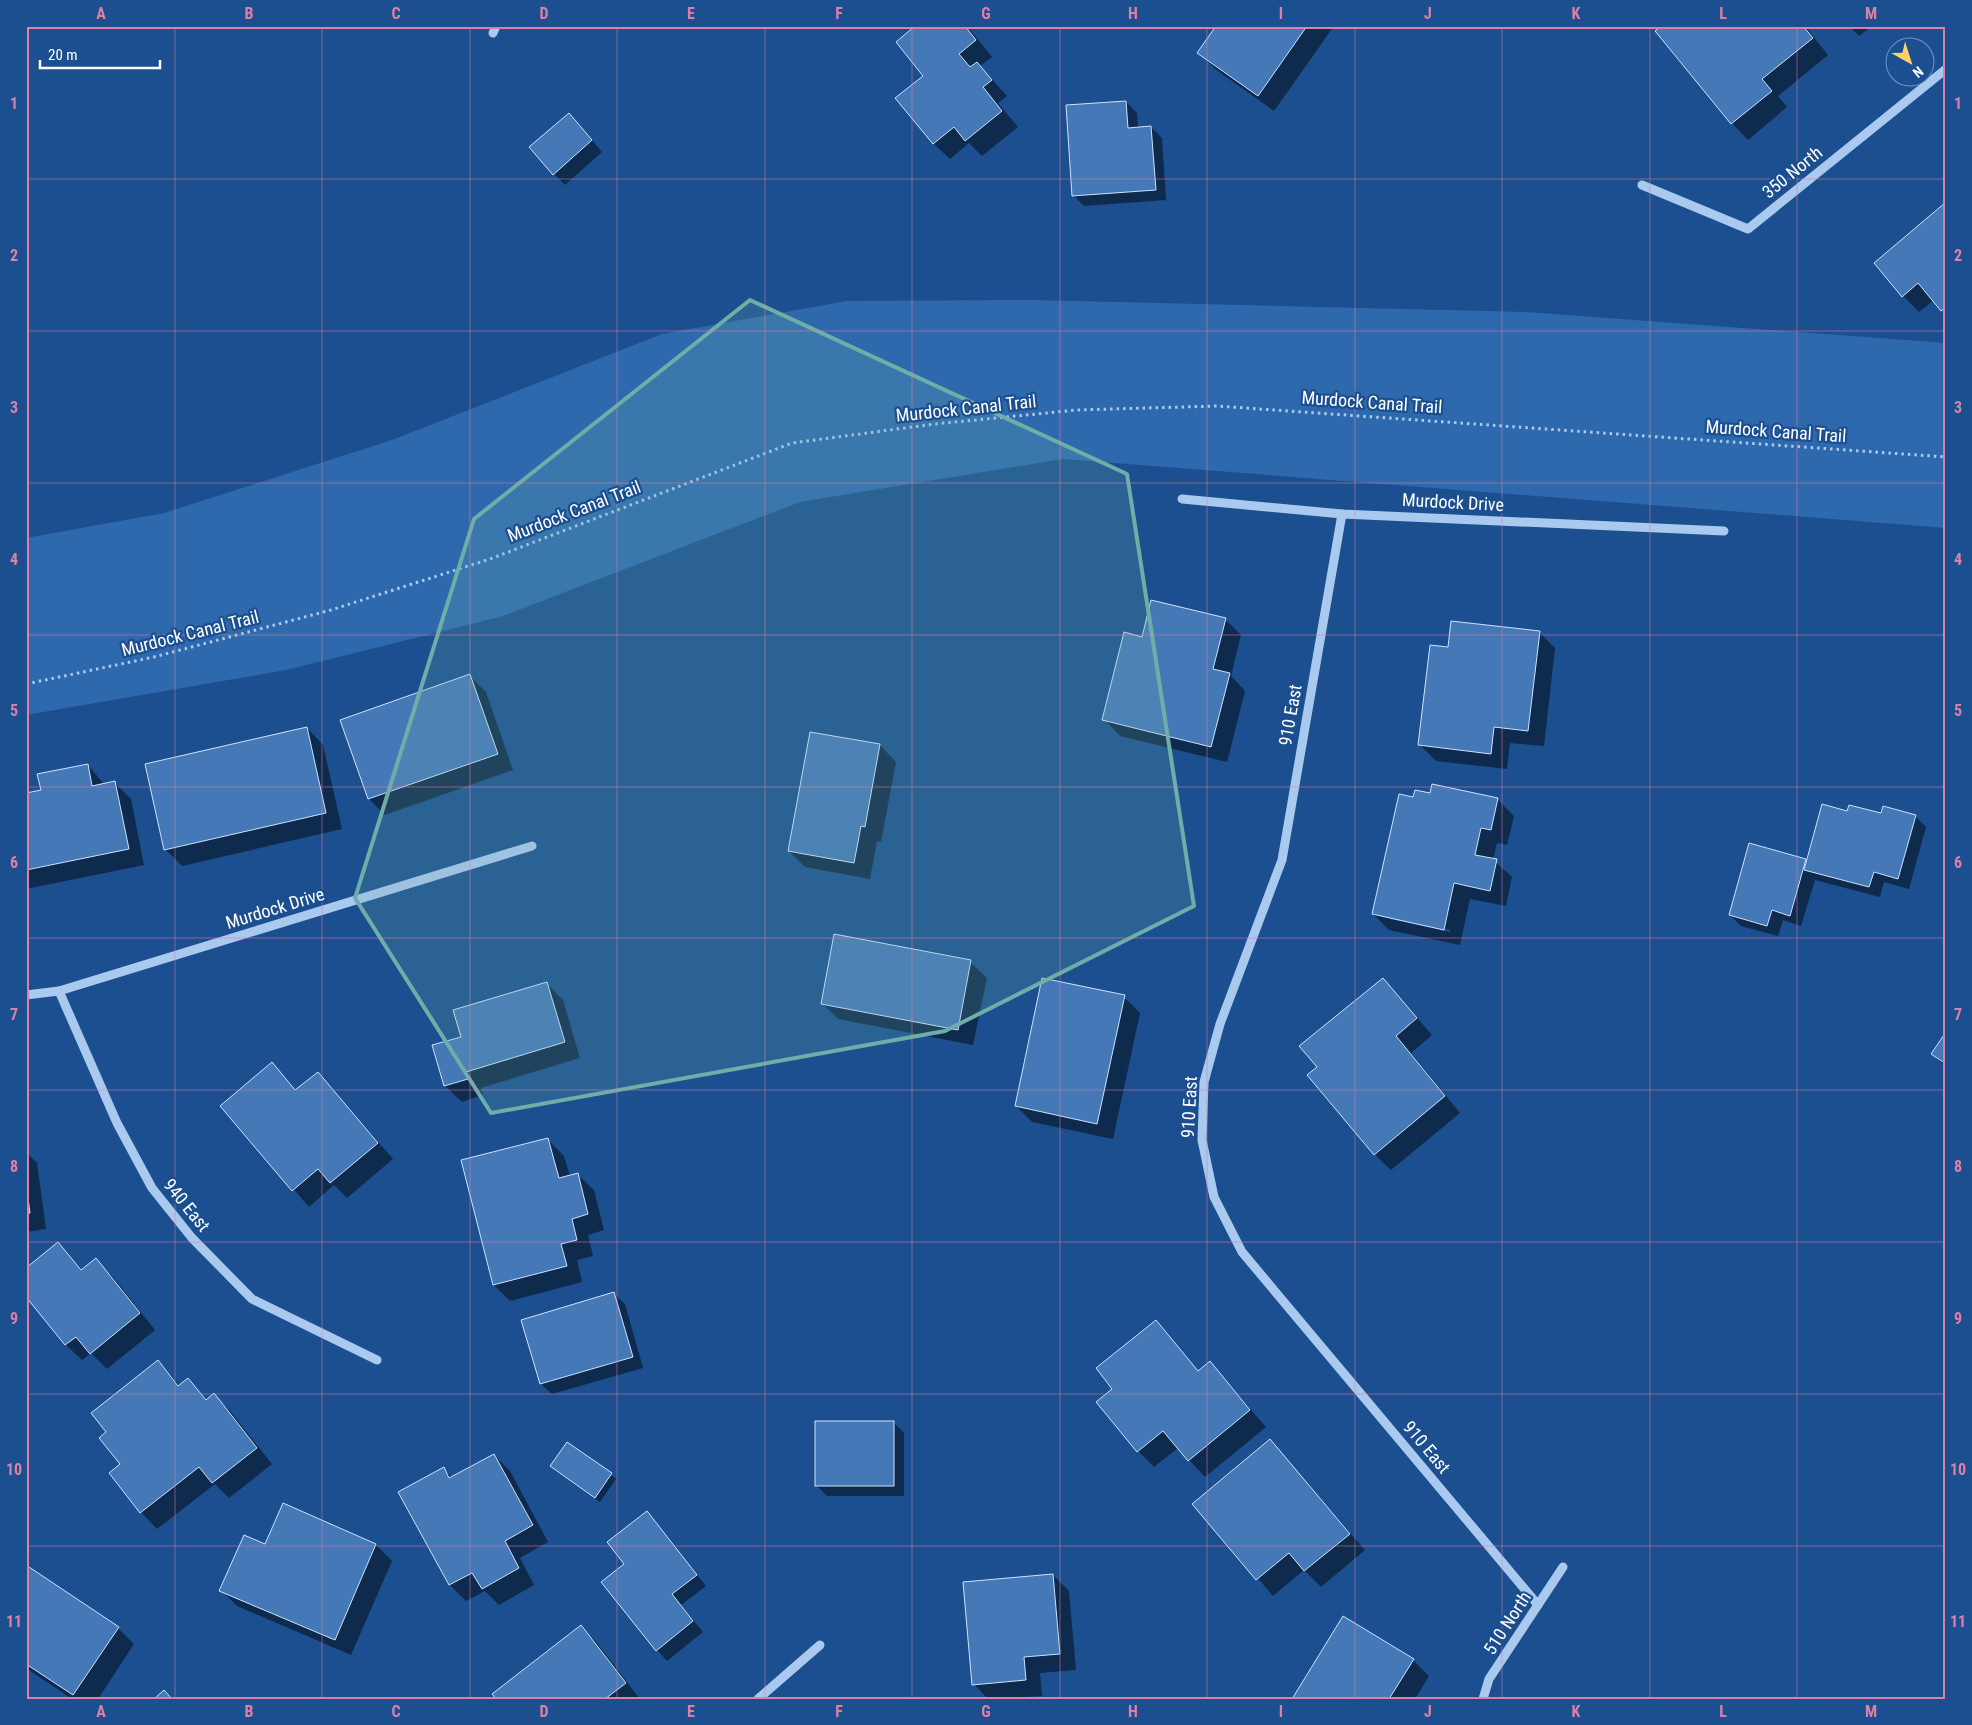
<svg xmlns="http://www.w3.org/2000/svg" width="1972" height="1725" font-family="'Roboto Condensed',sans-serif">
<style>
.green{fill:#2e69ad}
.shadow{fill:#0007;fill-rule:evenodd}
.building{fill:#4478b7;stroke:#cfe3fa}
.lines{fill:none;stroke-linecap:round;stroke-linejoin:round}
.path{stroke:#a9c9ee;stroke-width:3;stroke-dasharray:2.5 4;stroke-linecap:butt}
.minor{stroke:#a9c9ee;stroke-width:9}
.marked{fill:#6fada8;fill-opacity:0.2;stroke:#6fada8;stroke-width:4;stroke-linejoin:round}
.grid{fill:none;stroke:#dd80a5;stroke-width:1;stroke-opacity:0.55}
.labels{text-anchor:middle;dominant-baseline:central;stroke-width:4.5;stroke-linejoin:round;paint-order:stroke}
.street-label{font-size:18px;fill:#fff;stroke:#1b4f8f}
.neatline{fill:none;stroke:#dd80a5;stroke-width:2}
.grid-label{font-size:16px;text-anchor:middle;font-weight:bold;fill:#dd80a5}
</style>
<rect width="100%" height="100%" fill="#1b4f8f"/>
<polygon class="green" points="1033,300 1526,312 1946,343 1946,528 1063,459 800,502 500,617 286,670 26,715 26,538 164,513 392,440 662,334 847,301"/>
<g class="shadow">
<polygon points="917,26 967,26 992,57 980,66 1007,96 998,103 1018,127 982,156 969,143 950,159 933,143"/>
<polygon points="1218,26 1334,26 1274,111 1215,69 1199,53"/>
<polygon points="1663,26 1805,26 1828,55 1778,96 1787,107 1748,140 1732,123 1657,31"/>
<polygon points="1849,26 1872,26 1859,36"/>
<polygon points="1126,102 1137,113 1138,128 1151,127 1162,138 1166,200 1084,206 1073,195"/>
<polygon points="579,125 602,152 565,185 554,174"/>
<polygon points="1946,203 1946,313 1934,300 1919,312 1903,296"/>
<polygon points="1225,619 1241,635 1231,676 1245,691 1227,762 1120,736 1104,719 1143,638"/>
<polygon points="1539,632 1555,648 1544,746 1510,743 1507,769 1436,761 1420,745 1449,648"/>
<polygon points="470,676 486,692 513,770 385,815 369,799 342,721"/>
<polygon points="307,728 323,745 342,829 182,866 166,850 146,765"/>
<polygon points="811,733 880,745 896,762 881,842 877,841 870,879 805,867 789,851"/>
<polygon points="88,765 104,784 114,782 131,799 144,865 26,889 26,795 42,791"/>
<path d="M1431 795 1497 799 1514 816 1507 845 1497 843 1493 860 1512 877 1506 906 1470 899 1460 945 1389 930 1373 914ZM1390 917 1450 930V932L1390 919Z"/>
<polygon points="1848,813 1915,816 1926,827 1909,889 1884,882 1880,897 1815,880 1801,926 1783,920 1778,936 1741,926 1730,915 1750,844 1808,860"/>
<polygon points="970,962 987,978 973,1045 838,1019 822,1003"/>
<polygon points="1383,979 1432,1035 1411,1053 1460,1113 1391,1170 1374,1154 1319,1067"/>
<polygon points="547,984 563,1000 580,1058 481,1088 483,1095 462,1102 445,1086 434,1046 462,1038"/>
<polygon points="1124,997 1140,1013 1113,1139 1032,1122 1016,1106"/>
<polygon points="1946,1034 1946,1067 1932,1054"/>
<polygon points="271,1064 296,1091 318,1073 393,1159 347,1198 334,1185 309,1207 222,1106"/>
<polygon points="548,1140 564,1156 570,1176 577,1174 594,1190 604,1230 588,1235 593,1256 577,1260 582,1282 510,1301 494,1285 463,1161"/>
<polygon points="26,1152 37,1163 46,1229 26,1232"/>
<polygon points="58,1244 83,1271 95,1260 112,1276 155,1330 107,1369 91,1353 82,1360 65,1344"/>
<polygon points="614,1294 625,1304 643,1368 552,1394 541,1384 523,1320"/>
<polygon points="1156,1322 1199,1372 1210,1363 1266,1427 1205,1477 1178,1448 1154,1467 1138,1451 1098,1402 1114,1389"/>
<polygon points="158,1361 180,1386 188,1380 207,1400 214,1395 230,1411 272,1464 229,1498 215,1484 157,1529 141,1512 111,1473 122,1465 108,1432"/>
<polygon points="893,1422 904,1433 904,1496 827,1496 816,1485"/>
<polygon points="1270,1441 1365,1550 1321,1587 1304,1570 1273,1596 1194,1504"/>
<polygon points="567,1444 616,1479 600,1502 551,1466"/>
<polygon points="494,1455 510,1471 548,1542 520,1558 534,1585 499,1605 485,1591 466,1601 450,1585 400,1493 444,1469 452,1478"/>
<polygon points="646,1513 706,1586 681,1605 703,1632 667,1661 657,1650 626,1564"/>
<polygon points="376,1545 392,1561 351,1655 237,1606 221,1590 266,1546"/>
<polygon points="26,1566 118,1628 134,1644 98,1699 72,1699 26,1668"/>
<polygon points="1053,1575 1069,1591 1076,1670 1040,1673 1042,1696 988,1699 974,1684"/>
<polygon points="581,1627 597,1643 640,1699 498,1699"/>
<polygon points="1413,1660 1429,1676 1415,1699 1293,1699"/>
</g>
<g class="building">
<polygon points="915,26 965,26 976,40 959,54 970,67 977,62 992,80 983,87 1002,111 965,141 954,127 933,144 895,98 923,76 896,42"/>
<polygon points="1216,26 1307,26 1258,96 1197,53"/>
<polygon points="1661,26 1803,26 1813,38 1762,79 1772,91 1731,124 1655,31"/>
<polygon points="1126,101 1128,128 1151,126 1156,190 1072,196 1066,105"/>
<polygon points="569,113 592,140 553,175 529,147"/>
<polygon points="1946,202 1946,307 1941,311 1918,283 1902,297 1874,263"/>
<polygon points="1151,600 1226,618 1213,669 1230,673 1211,747 1102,720 1124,632 1142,637"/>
<polygon points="1451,621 1540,631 1528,731 1494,727 1491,754 1418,745 1430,645 1448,647"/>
<polygon points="470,674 498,754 368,799 340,720"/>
<polygon points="307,727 326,813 164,850 145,764"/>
<polygon points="810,732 880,744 865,827 861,826 854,863 788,851"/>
<polygon points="88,764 92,786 115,781 129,849 26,870 26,793 41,790 37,774"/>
<polygon points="1432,784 1498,798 1491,830 1481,828 1475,855 1497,859 1490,891 1454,883 1444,930 1372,914 1399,794 1413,797 1415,790 1430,793"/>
<polygon points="1822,804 1847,811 1849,805 1881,813 1883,806 1916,815 1898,879 1874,872 1869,887 1804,870"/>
<polygon points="1749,843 1806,859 1790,916 1772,910 1767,926 1729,915"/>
<polygon points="834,934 971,960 958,1030 821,1004"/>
<polygon points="1042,978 1125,995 1097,1124 1015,1106"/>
<polygon points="1383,978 1417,1018 1396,1036 1445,1096 1374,1155 1307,1075 1317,1067 1299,1046"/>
<polygon points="547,982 565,1042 466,1072 468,1079 444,1086 432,1045 461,1037 453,1010"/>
<polygon points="1946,1032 1946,1064 1931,1054"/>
<polygon points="272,1062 295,1090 318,1072 378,1143 330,1183 318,1169 292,1191 220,1106"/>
<polygon points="548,1138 559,1178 578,1173 588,1214 572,1219 577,1240 561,1244 567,1266 493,1285 461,1160"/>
<polygon points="26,1183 30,1213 26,1214"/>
<polygon points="58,1242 81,1270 96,1258 140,1313 90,1354 76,1337 65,1345 26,1297 26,1268"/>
<polygon points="614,1292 633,1357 540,1384 521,1320"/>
<polygon points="1156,1320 1198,1371 1210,1361 1250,1410 1188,1461 1163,1431 1137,1452 1096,1402 1112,1389 1096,1368"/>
<polygon points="158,1360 178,1386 188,1378 206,1400 214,1393 257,1448 212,1483 199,1467 140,1513 109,1473 120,1464 99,1438 106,1432 91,1413"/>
<rect x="815" y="1421" width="79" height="65"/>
<polygon points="1270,1439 1350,1534 1304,1571 1289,1553 1256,1580 1192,1504"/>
<polygon points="567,1442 612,1473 595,1498 550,1466"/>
<polygon points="494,1454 533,1525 505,1541 519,1568 482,1589 472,1573 449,1585 398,1492 444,1467 449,1478"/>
<polygon points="283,1503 376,1544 335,1640 219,1591 244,1535 265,1544"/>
<polygon points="647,1511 697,1575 672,1594 693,1621 656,1651 601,1582 624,1564 607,1542"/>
<polygon points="26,1565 119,1627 73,1695 26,1664"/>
<polygon points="1053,1574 1060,1654 1024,1657 1026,1680 972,1685 963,1582"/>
<polygon points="1343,1616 1414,1659 1389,1699 1292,1699"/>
<polygon points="581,1625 626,1683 605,1699 496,1699 492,1694"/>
<polygon points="164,1690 172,1699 154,1699"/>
</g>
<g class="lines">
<polyline class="path" points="26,684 154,657 331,610 490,559 792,443 935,424 1077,410 1217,406 1946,457"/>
<g class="minor">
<polyline points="493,33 496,26"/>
<polyline points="1642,185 1748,229 1946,69"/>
<polyline points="1182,499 1342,514 1724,531"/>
<polyline points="1342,514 1282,860 1220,1024 1204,1082 1202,1140 1214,1197 1242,1252 1538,1605"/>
<polyline points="59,991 117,1123 152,1188 192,1238 252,1299 377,1360"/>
<polyline points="26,995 59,991 532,846"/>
<polyline points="758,1699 820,1645"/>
<polyline points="1483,1699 1489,1679 1563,1567"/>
</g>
</g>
<path class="marked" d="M750 300 1127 474 1194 906 945 1031 491 1113 355 898 474 519Z"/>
<path class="grid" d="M175 26V1699M322 26V1699M470 26V1699M617 26V1699M765 26V1699M912 26V1699M1060 26V1699M1207 26V1699M1355 26V1699M1502 26V1699M1650 26V1699M1797 26V1699M26 179H1946M26 331H1946M26 483H1946M26 635H1946M26 787H1946M26 938H1946M26 1090H1946M26 1242H1946M26 1394H1946M26 1546H1946"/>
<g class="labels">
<g class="street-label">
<text transform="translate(1792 172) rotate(-39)">350 North</text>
<text transform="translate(1372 402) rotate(4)">Murdock Canal Trail</text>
<text transform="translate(966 408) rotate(-6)">Murdock Canal Trail</text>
<text transform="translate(1776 431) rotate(4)">Murdock Canal Trail</text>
<text transform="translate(1453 502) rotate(3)">Murdock Drive</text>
<text transform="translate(574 511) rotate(-21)">Murdock Canal Trail</text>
<text transform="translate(190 633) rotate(-14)">Murdock Canal Trail</text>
<text transform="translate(1290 715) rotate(-80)">910 East</text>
<text transform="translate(275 908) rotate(-17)">Murdock Drive</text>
<text transform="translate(1189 1107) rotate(-87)">910 East</text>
<text transform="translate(187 1205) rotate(51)">940 East</text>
<text transform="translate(1427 1447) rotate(50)">910 East</text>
<text transform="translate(1507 1623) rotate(-57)">510 North</text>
</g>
</g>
<rect width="1972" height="1725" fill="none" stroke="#1b4f8f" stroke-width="55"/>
<g transform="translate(1910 62) rotate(141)"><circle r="24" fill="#1b4f8f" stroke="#7695bc"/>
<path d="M0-4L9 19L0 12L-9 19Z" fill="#ffd166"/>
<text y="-8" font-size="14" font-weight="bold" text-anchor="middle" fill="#ffffff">N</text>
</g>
<path d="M40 60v8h120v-8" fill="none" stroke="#ffffff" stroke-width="2.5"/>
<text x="48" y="60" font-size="15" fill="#ffffff" stroke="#1b4f8f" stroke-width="4" paint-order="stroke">20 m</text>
<rect x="28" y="28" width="1916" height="1670" class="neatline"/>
<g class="grid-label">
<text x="101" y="19">A</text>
<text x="249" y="19">B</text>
<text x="396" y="19">C</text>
<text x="544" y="19">D</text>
<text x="691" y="19">E</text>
<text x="839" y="19">F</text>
<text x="986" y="19">G</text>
<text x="1133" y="19">H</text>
<text x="1281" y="19">I</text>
<text x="1428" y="19">J</text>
<text x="1576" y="19">K</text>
<text x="1723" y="19">L</text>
<text x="1871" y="19">M</text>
<text x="14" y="109">1</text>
<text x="1958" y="109">1</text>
<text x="14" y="261">2</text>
<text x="1958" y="261">2</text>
<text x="14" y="413">3</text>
<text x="1958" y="413">3</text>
<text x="14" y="565">4</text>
<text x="1958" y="565">4</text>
<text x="14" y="716">5</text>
<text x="1958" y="716">5</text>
<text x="14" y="868">6</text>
<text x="1958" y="868">6</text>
<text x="14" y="1020">7</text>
<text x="1958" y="1020">7</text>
<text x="14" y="1172">8</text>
<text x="1958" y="1172">8</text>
<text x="14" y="1324">9</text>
<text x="1958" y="1324">9</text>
<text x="14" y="1475">10</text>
<text x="1958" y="1475">10</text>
<text x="14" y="1627">11</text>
<text x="1958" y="1627">11</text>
<text x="101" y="1717">A</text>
<text x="249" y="1717">B</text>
<text x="396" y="1717">C</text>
<text x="544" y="1717">D</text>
<text x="691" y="1717">E</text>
<text x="839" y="1717">F</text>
<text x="986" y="1717">G</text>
<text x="1133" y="1717">H</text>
<text x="1281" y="1717">I</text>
<text x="1428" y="1717">J</text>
<text x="1576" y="1717">K</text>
<text x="1723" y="1717">L</text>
<text x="1871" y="1717">M</text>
</g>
</svg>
